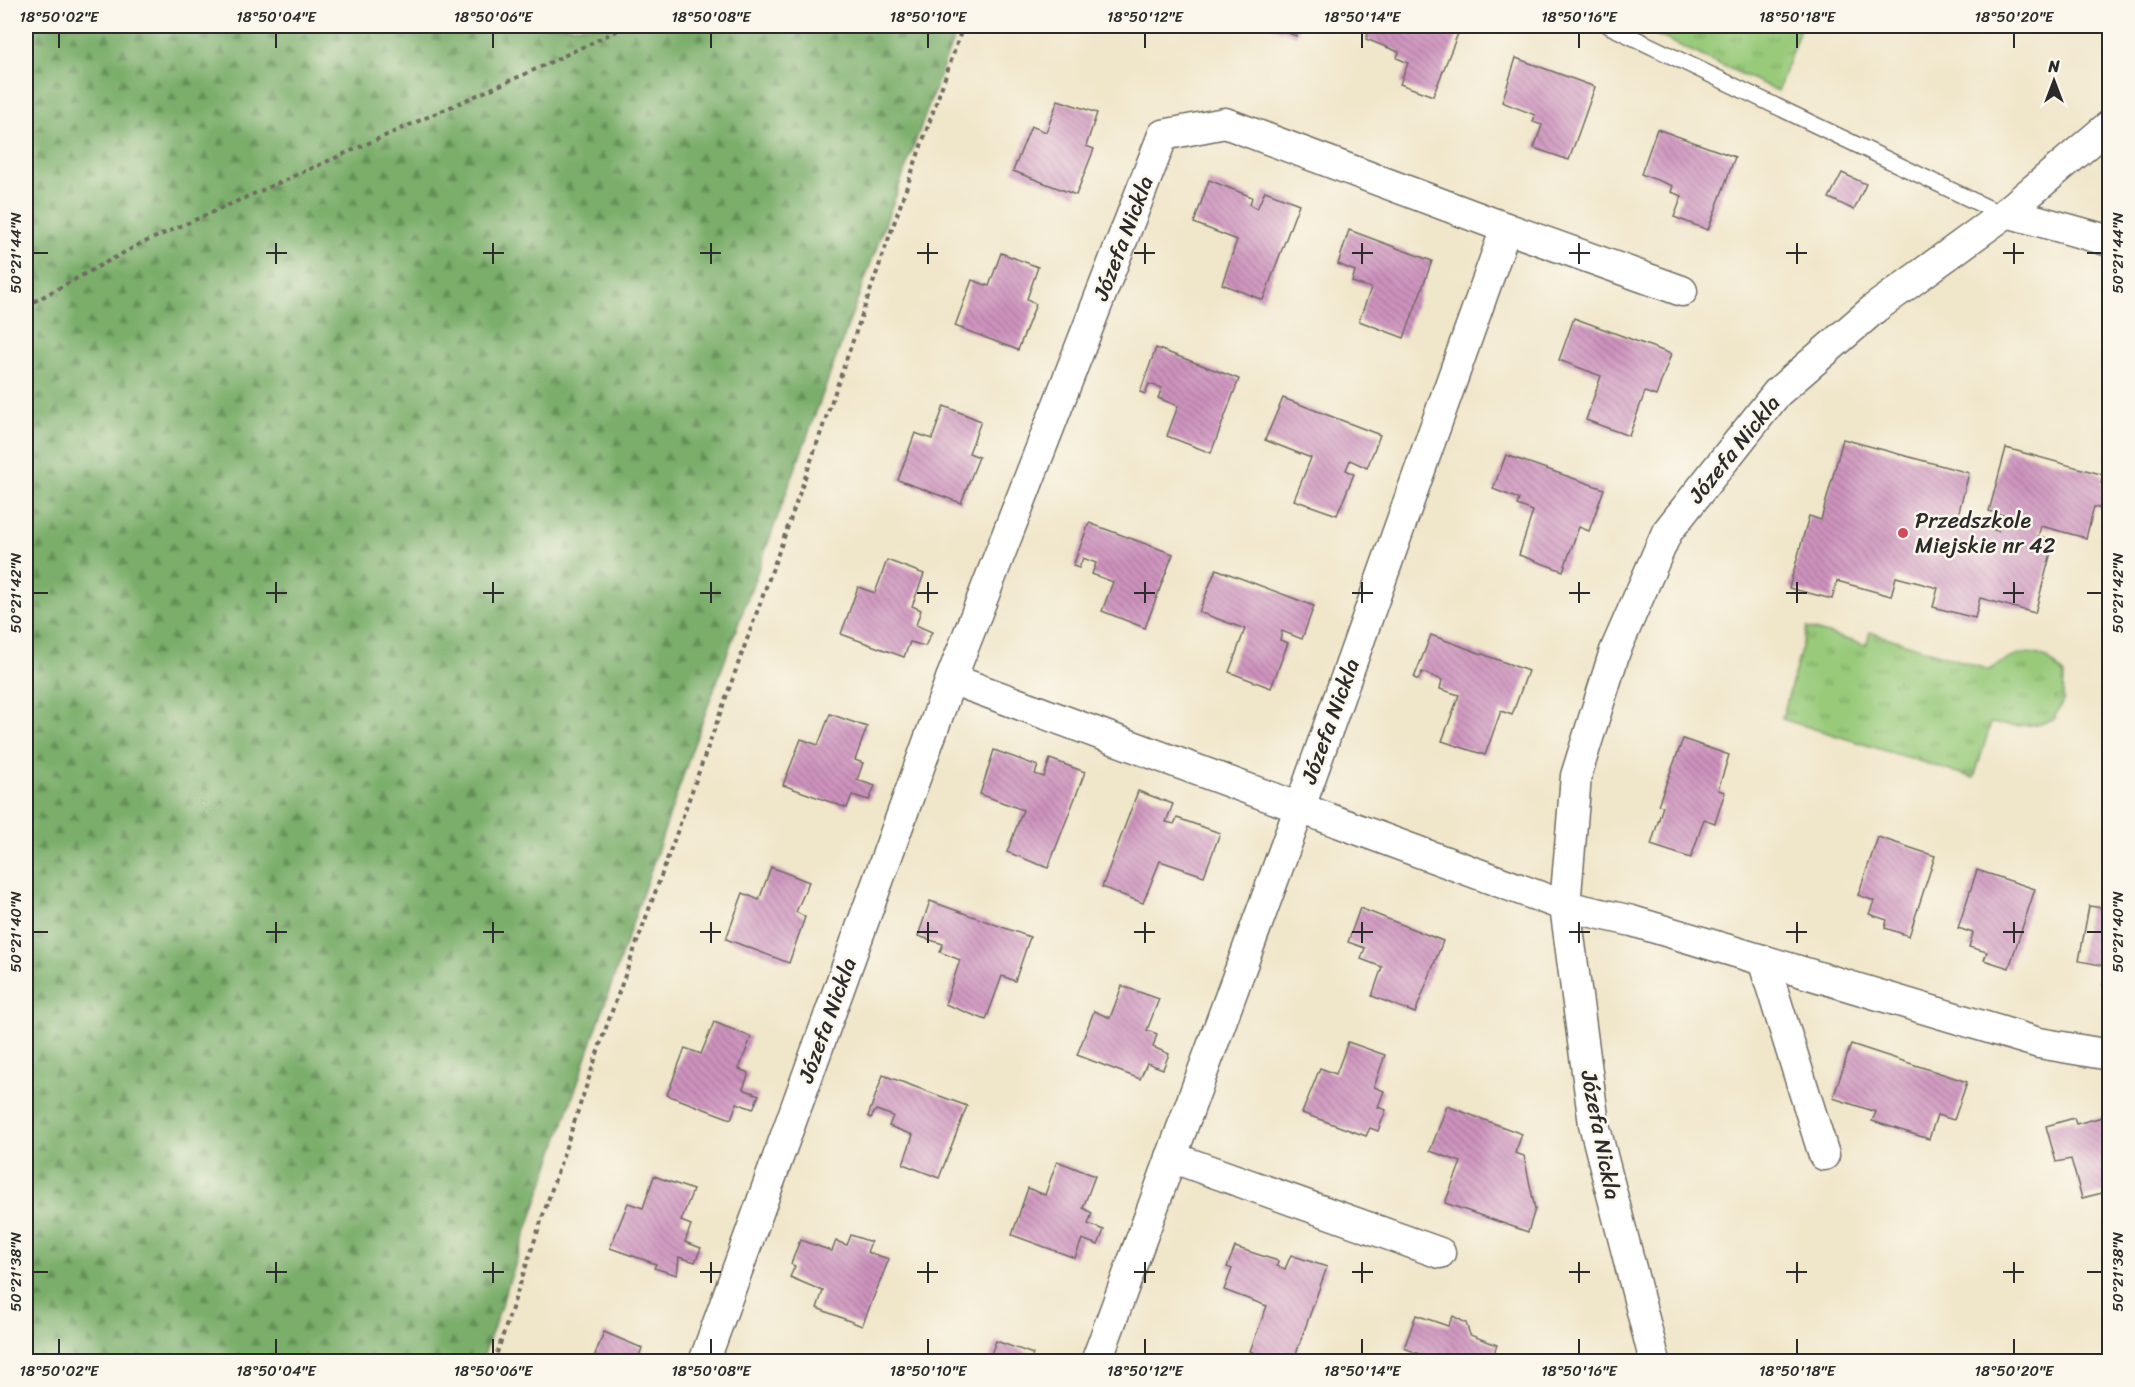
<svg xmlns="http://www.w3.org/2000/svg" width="2135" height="1387" font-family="Sriracha,sans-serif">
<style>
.grass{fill:url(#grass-tufts);stroke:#627a52;stroke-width:1.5}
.forest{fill:url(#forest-firs);stroke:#526c4a;stroke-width:1.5}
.building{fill:url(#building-back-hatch)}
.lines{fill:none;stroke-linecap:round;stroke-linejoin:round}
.service-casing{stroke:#706c63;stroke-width:18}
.minor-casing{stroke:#706c63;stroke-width:33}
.path{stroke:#706c63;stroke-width:4;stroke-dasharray:4.5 4.5;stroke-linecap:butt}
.service{stroke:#fff;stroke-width:15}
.minor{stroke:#fff;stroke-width:30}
.ticks{fill:none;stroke:#2b2b2b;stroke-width:2}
.poi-dot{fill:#d1495b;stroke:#fbf7ec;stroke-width:2}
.labels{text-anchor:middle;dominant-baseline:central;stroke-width:5;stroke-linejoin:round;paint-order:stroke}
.street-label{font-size:22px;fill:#2b2b2b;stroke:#fbf7ec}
.poi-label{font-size:22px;fill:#2b2b2b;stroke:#fbf7ec;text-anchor:start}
.neatline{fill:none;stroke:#2b2b2b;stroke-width:2}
.ticks-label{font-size:15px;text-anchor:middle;fill:#2b2b2b}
</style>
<defs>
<pattern id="grass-tufts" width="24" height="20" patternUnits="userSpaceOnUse" patternTransform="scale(1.5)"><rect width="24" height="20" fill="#98ca7a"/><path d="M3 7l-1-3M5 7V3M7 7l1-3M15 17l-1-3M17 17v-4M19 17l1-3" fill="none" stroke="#7ca464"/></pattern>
<pattern id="forest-firs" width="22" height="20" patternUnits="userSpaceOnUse" patternTransform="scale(1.5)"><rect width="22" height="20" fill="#7aae6a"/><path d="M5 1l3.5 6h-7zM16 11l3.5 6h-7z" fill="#648e57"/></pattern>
<pattern id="building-back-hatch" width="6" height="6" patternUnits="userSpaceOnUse" patternTransform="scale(1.5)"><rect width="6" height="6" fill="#ce93be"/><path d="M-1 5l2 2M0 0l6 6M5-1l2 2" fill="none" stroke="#a7789b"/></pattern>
</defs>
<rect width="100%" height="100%" fill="#fbf7ec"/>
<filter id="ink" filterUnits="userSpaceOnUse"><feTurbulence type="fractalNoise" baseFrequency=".0167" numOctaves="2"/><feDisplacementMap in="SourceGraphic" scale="12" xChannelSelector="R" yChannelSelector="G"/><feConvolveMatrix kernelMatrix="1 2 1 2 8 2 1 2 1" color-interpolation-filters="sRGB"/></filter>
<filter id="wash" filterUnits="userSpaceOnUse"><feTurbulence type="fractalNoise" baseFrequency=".008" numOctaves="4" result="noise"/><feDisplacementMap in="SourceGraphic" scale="24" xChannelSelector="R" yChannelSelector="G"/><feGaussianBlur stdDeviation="1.35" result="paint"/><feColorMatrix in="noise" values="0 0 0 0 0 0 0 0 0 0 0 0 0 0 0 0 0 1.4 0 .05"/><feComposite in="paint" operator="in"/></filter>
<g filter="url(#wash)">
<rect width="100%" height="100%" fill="#f0e6ca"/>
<g class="grass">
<polygon points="1637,26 1801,26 1778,91"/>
<path d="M1807 628 1866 645 1870 632 1989 670C2020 650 2039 644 2064 675L2063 701 2053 720C2031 727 2014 727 1991 723L1974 778 1782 719Z"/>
</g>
<polygon class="forest" points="26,26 958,26 693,747 482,1361 26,1361"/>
<g id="blocks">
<g class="building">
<polygon points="1270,26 1300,26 1296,36"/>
<polygon points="1371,26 1461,26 1433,96 1400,84 1408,63 1397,58 1399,52 1366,39"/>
<polygon points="1516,58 1595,87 1569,160 1534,148 1542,125 1533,122 1535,115 1502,102"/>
<polygon points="1058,100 1097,113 1086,146 1094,149 1076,195 1013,171 1031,126 1046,132"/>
<polygon points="1657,129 1735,157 1708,230 1674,217 1682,196 1671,192 1673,186 1641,174"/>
<polygon points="1842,173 1866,184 1854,210 1829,198"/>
<polygon points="1209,180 1252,197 1250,205 1257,209 1265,191 1299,204 1263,300 1222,284 1237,240 1194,223"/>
<polygon points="1349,230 1432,261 1404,338 1359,321 1371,288 1352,282 1355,271 1338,264"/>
<polygon points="1001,253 1038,267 1027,299 1036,304 1018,350 955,326 972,280 989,286"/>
<polygon points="1574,318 1671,354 1656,396 1645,392 1629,436 1586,420 1601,376 1559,360"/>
<polygon points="1156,348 1239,379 1211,453 1167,436 1178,406 1158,398 1162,388 1149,384 1145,394 1140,392"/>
<polygon points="1283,398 1380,435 1367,468 1350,460 1346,470 1354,474 1337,515 1294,500 1311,458 1265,440"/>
<polygon points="944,406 981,421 969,453 979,457 961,503 898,480 915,433 932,439"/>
<polygon points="1843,439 1969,473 1957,519 1998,531 2003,515 1989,511 2006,448 2104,475 2101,483 2110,485 2110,500 2107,510 2094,507 2086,538 2041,526 2038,537 2054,541 2035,613 1980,598 1975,618 1933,607 1938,588 1896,577 1891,596 1837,581 1832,599 1789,588 1809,516 1821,520"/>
<polygon points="1506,455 1604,489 1589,531 1579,527 1563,571 1519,555 1533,511 1517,505 1519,499 1493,489"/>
<polygon points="1089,523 1173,554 1145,628 1102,611 1113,582 1092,574 1096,563 1083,558 1079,568 1073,566"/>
<polygon points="887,560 924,574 912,606 921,610 916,625 932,632 925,646 910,642 904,657 841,634 858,587 875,593"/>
<polygon points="1216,569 1314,606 1302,639 1282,631 1280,640 1288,643 1271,688 1229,672 1245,629 1199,612"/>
<polygon points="1431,635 1528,671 1512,715 1501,711 1485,755 1442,741 1459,695 1440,689 1442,680 1422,672 1418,680 1414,678"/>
<polygon points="830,714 867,727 855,760 863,763 857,780 875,786 869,800 852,795 847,808 783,785 801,739 818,745"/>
<polygon points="1683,739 1729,755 1718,790 1725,792 1715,823 1704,819 1691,858 1651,845 1663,806 1658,805"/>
<polygon points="994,750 1038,766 1035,774 1044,777 1050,759 1085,772 1048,868 1007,852 1023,810 980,794"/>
<polygon points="1138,791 1173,804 1166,822 1174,824 1177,818 1220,833 1204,876 1160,861 1143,903 1102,887"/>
<polygon points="1878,837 1935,856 1909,936 1885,928 1887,920 1869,914 1874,901 1858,895"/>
<polygon points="771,867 809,882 796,912 805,917 789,963 726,939 743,893 759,900"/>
<polygon points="1977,870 2035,889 2009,968 1984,960 1987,952 1969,947 1973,933 1958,928"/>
<polygon points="930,901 1030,937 1015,981 1002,976 986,1020 945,1004 960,960 940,952 943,944 918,936"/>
<polygon points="2089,906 2110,909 2110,986 2103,985 2107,966 2079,961"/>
<polygon points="1360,908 1443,941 1415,1013 1372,996 1382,967 1361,959 1365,948 1348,942"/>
<polygon points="1122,986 1159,999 1147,1030 1157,1034 1153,1047 1169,1054 1163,1069 1147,1063 1140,1079 1077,1055 1094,1011 1110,1018"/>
<polygon points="714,1022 751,1037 739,1069 749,1073 743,1089 759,1095 753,1109 737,1103 731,1119 667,1095 685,1048 701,1054"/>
<polygon points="1348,1042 1385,1055 1374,1087 1384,1091 1378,1107 1386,1110 1378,1131 1370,1128 1366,1136 1302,1113 1320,1068 1336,1074"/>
<polygon points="1851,1044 1967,1082 1954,1120 1937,1115 1929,1139 1872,1121 1876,1112 1833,1098"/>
<polygon points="883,1075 967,1106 939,1178 903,1164 913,1135 889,1126 893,1116 876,1110 871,1118 868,1116"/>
<polygon points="1447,1106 1522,1134 1515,1153 1524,1156 1535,1209 1528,1232 1445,1203 1461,1162 1430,1151"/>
<polygon points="2110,1115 2110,1191 2082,1198 2071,1159 2056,1162 2046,1126 2074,1118 2076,1124"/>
<polygon points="1057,1161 1095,1176 1083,1208 1092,1213 1088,1224 1104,1230 1098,1245 1082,1239 1075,1258 1012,1235 1028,1188 1045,1195"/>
<polygon points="654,1176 693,1190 681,1221 691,1225 685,1242 701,1248 695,1262 679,1257 677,1275 654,1268 656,1264 610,1248 628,1203 643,1208"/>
<polygon points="851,1235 871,1242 867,1252 889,1259 862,1326 817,1308 823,1291 790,1277 795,1266 791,1264 800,1240 832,1251 836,1241 847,1245"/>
<polygon points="1235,1247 1278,1261 1277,1266 1285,1269 1291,1255 1327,1267 1293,1362 1276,1362 1250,1351 1267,1306 1224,1290 1232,1269 1227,1267"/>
<polygon points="1416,1315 1448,1326 1453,1316 1466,1323 1470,1335 1497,1345 1491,1362 1419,1362 1422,1355 1404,1348"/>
<polygon points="604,1332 642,1348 637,1362 592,1362"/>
<polygon points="996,1341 1033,1354 1030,1362 988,1362"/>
</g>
</g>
</g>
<g filter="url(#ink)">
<use href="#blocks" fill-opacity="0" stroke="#706c63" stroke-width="1.5"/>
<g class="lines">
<g class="service-casing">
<polyline id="service" points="1609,26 2003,215"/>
</g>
<g class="minor-casing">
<g id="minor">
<polyline points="2007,212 2110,241"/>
<polyline points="1506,228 1682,291"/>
<polyline points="951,679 1163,135 1225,123 1506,228 1300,807 1096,1362"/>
<polyline points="1763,960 1824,1155"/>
<polyline points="1171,1157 1440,1253"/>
<polyline points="704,1362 951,679 1565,906 1632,921 2039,1043 2110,1055"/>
<polyline points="1655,1362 1594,1124 1565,906 1576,776 1615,651 1667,532 1777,393 1875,308 2007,212 2110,125"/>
</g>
</g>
<g class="path">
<polyline points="26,306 138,245 534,70 627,26"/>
<polyline points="494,1362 603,1036 786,532 963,26"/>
</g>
<use href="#service" class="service"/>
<use href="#minor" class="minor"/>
</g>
</g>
<path class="ticks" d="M59 33V48M276 33V48M493 33V48M711 33V48M928 33V48M1145 33V48M1362 33V48M1579 33V48M1797 33V48M2014 33V48M276 243V264M493 243V264M711 243V264M928 243V264M1145 243V264M1362 243V264M1579 243V264M1797 243V264M2014 243V264M33 253H48M266 253H287M483 253H504M700 253H721M917 253H938M1134 253H1155M1352 253H1373M1569 253H1590M1786 253H1807M2003 253H2024M2087 253H2102M276 582V603M493 582V603M711 582V603M928 582V603M1145 582V603M1362 582V603M1579 582V603M1797 582V603M2014 582V603M33 593H48M266 593H287M483 593H504M700 593H721M917 593H938M1134 593H1155M1352 593H1373M1569 593H1590M1786 593H1807M2003 593H2024M2087 593H2102M276 922V943M493 922V943M711 922V943M928 922V943M1145 922V943M1362 922V943M1579 922V943M1797 922V943M2014 922V943M33 932H48M266 932H287M483 932H504M700 932H721M917 932H938M1134 932H1155M1352 932H1373M1569 932H1590M1786 932H1807M2003 932H2024M2087 932H2102M276 1262V1283M493 1262V1283M711 1262V1283M928 1262V1283M1145 1262V1283M1362 1262V1283M1579 1262V1283M1797 1262V1283M2014 1262V1283M33 1272H48M266 1272H287M483 1272H504M700 1272H721M917 1272H938M1134 1272H1155M1352 1272H1373M1569 1272H1590M1786 1272H1807M2003 1272H2024M2087 1272H2102M59 1339V1354M276 1339V1354M493 1339V1354M711 1339V1354M928 1339V1354M1145 1339V1354M1362 1339V1354M1579 1339V1354M1797 1339V1354M2014 1339V1354"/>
<circle class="poi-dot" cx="1903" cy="533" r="6"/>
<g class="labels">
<g class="street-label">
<text transform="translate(1123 238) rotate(-69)">Józefa Nickla</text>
<text transform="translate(1734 449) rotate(-51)">Józefa Nickla</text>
<text transform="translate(1330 721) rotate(-70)">Józefa Nickla</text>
<text transform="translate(827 1020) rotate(-70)">Józefa Nickla</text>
<text transform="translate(1601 1135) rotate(79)">Józefa Nickla</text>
</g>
<g class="poi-label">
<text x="1915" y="520">Przedszkole<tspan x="1915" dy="25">Miejskie nr 42</tspan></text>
</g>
</g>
<rect width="2135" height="1387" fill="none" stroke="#fbf7ec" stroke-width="66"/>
<g transform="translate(2054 81)" stroke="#fbf7ec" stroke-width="4.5" paint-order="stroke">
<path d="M0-4.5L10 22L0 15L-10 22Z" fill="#2b2b2b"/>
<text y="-9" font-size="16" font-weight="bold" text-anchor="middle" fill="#2b2b2b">N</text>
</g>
<rect x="33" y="33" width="2069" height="1321" class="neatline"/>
<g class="ticks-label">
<text x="59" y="22">18°50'02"E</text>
<text x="276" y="22">18°50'04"E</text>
<text x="493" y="22">18°50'06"E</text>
<text x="711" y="22">18°50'08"E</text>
<text x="928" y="22">18°50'10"E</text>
<text x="1145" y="22">18°50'12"E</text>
<text x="1362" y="22">18°50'14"E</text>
<text x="1579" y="22">18°50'16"E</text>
<text x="1797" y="22">18°50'18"E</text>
<text x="2014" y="22">18°50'20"E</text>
<text transform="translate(16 253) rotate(-90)" y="5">50°21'44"N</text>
<text transform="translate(2118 253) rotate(-90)" y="5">50°21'44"N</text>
<text transform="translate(16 593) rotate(-90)" y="5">50°21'42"N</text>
<text transform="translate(2118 593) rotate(-90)" y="5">50°21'42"N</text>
<text transform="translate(16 932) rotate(-90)" y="5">50°21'40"N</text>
<text transform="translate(2118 932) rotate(-90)" y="5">50°21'40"N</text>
<text transform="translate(16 1272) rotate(-90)" y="5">50°21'38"N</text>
<text transform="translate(2118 1272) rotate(-90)" y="5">50°21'38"N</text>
<text x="59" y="1376">18°50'02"E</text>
<text x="276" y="1376">18°50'04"E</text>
<text x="493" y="1376">18°50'06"E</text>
<text x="711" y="1376">18°50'08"E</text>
<text x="928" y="1376">18°50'10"E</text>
<text x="1145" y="1376">18°50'12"E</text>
<text x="1362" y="1376">18°50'14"E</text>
<text x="1579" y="1376">18°50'16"E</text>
<text x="1797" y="1376">18°50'18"E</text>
<text x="2014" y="1376">18°50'20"E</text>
</g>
</svg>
